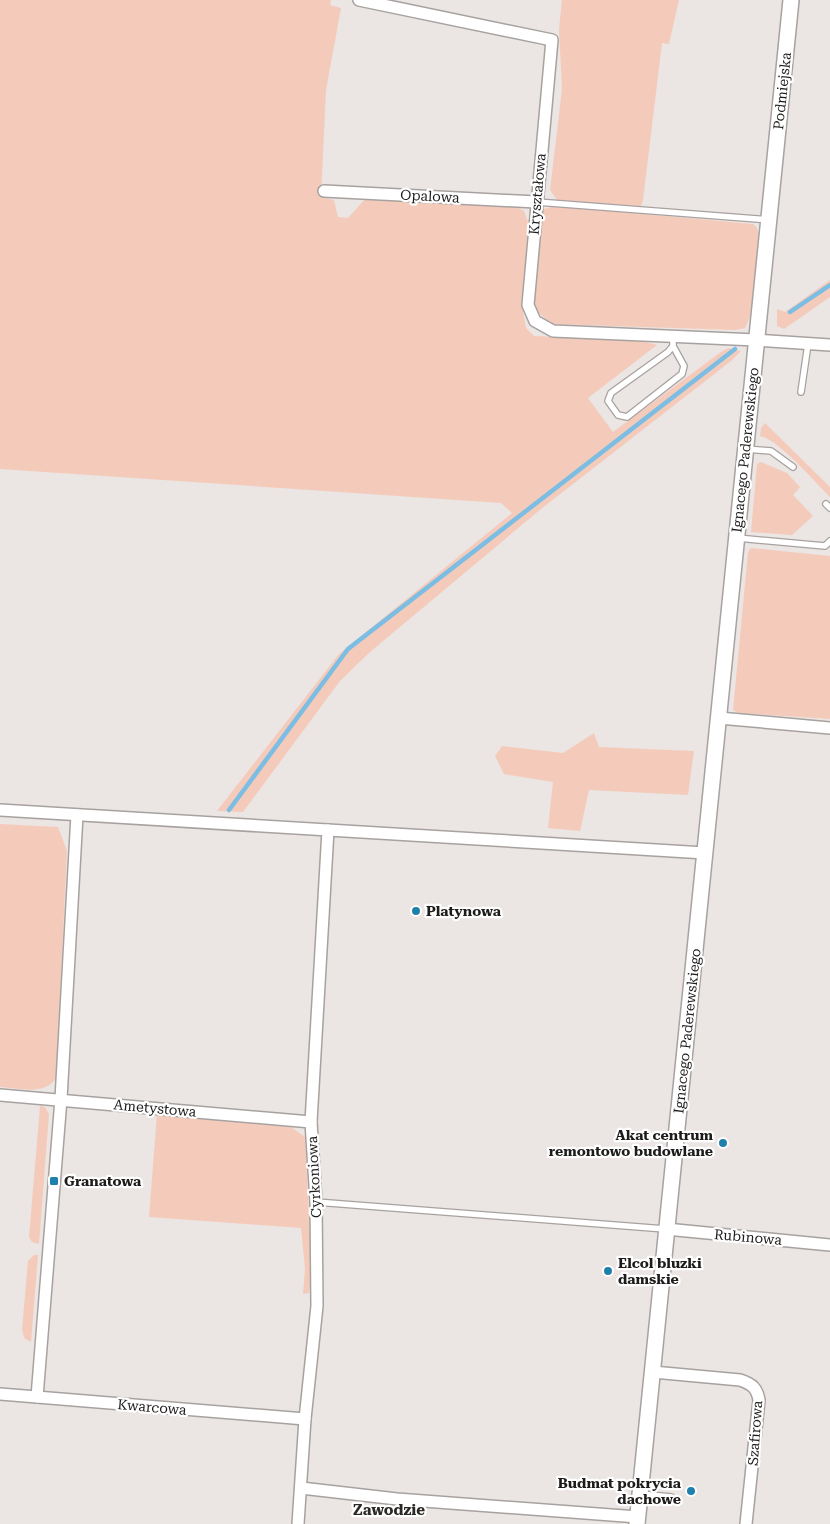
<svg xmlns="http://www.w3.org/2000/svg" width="830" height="1524" font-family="'Roboto Serif',serif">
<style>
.green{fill:#f4cbbb}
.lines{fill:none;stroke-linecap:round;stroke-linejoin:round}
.stream{stroke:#7bbde3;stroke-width:4.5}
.service-casing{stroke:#a7a2a0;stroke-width:8}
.minor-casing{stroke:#a7a2a0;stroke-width:14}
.tertiary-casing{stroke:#a7a2a0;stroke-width:18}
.service{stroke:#fff;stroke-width:5.5}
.minor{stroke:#fff;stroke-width:11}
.tertiary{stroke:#fff;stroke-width:15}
.poi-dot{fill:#2080ac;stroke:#fff;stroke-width:2}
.labels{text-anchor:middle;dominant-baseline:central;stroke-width:4.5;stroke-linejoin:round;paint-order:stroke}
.street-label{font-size:14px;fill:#1e1c1b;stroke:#fff}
.poi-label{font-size:14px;font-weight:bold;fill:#1e1c1b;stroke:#fff;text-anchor:start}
.neighbourhood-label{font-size:15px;font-weight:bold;fill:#2c2826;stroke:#fff}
</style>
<rect width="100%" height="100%" fill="#ebe5e3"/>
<g class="green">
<polygon points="0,0 331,0 330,5 341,8 326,90 321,197 334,200 338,217 348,218 365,199 512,204 524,211 528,222 523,312 526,328 534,336 638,340 657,345 588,398 613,432 721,352 728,348 741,351 731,361 541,509 370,652 340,681 243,812 217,811 339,654 512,513 501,503 0,469"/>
<polygon points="562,0 679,0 669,44 662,43 643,200 641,206 558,201 550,190 562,89 559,29"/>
<polygon points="555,206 753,224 757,228 759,236 750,317 745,328 735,330 551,324 534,308 541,215 544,209"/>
<polygon points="830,280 830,297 784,329 777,326 777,309 785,312"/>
<path d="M765 423 830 487V497C816 483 777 438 760 436L761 428Z"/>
<polygon points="761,462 787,473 800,487 793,495 813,516 792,535 751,532 757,464"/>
<polygon points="751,548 830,556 830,719 739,713 733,710 748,552"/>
<polygon points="594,733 599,747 694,751 688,795 589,790 580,831 548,828 553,782 504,774 495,756 502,746 563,753"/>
<path d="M0 824 58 827 67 851 56 1078C45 1096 18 1088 0 1087Z"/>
<polygon points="40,1106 45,1107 49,1114 39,1244 32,1242 29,1237"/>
<polygon points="157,1114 291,1127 305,1137 312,1275 309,1293 303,1294 305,1268 301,1228 149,1217"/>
<polygon points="34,1255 38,1255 31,1342 24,1338 22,1329 28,1261"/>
</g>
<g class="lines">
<g class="stream">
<polyline points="790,312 830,285"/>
<polyline points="229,810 348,649 735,349"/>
</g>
<g class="service-casing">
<g id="service">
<polyline points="537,202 769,220"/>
<polyline points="673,346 684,366 682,374 627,417 618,415 608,401 611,393 668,352 673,346 673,336"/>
<polyline points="801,392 808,344"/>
<polyline points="746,449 771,451 793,467"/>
<polyline points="826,504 830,508"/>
<polyline points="737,538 825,546 830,541"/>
<polyline points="316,1202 665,1229"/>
<polyline points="640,1494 671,1497"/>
</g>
</g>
<g class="minor-casing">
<g id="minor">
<polyline points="359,0 552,40 528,305 535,321 553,331 756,340 830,345"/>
<polyline points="324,191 536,202"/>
<polyline points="719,718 830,728"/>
<polyline points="0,810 705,853"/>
<polyline points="0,1095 311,1122"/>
<polyline points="666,1229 830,1245"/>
<path d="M653 1372 740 1380C752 1384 757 1388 759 1400L746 1524"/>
<polyline points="0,1394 305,1419"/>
<polyline points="37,1397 61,1099 77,815"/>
<polyline points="301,1488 397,1499 638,1517"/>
<polyline points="298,1524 305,1419 317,1306 316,1202 311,1122 328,830"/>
</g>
</g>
<g class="tertiary-casing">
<polyline id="tertiary" points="637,1524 791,0"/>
</g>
<use href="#service" class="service"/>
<use href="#minor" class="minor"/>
<use href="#tertiary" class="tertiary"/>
</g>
<g class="poi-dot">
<circle cx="416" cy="911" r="5"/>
<circle cx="723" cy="1143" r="5"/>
<rect x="49" y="1176" width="10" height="10" rx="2.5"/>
<circle cx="608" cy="1271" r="5"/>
<circle cx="691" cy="1491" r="5"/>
</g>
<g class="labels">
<g class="street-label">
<text transform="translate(782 91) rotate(-84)">Podmiejska</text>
<text transform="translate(537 194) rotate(-85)">Kryształowa</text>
<text transform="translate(430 196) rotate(3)">Opalowa</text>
<text transform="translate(745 450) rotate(-84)">Ignacego Paderewskiego</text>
<text transform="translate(687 1031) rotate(-84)">Ignacego Paderewskiego</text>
<text transform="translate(155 1108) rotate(5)">Ametystowa</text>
<text transform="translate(314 1177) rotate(-93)">Cyrkoniowa</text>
<text transform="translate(748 1237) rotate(5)">Rubinowa</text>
<text transform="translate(152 1407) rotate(5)">Kwarcowa</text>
<text transform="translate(755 1433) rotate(-86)">Szafirowa</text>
</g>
<g class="poi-label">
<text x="426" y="911">Platynowa</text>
<text x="713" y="1135" text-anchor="end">Akat centrum<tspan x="713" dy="16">remontowo budowlane</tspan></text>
<text x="64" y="1181">Granatowa</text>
<text x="618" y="1263">Elcol bluzki<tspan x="618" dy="16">damskie</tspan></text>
<text x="681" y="1483" text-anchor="end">Budmat pokrycia<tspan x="681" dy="16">dachowe</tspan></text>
</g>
<g class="neighbourhood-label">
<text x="389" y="1510">Zawodzie</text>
</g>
</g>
</svg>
